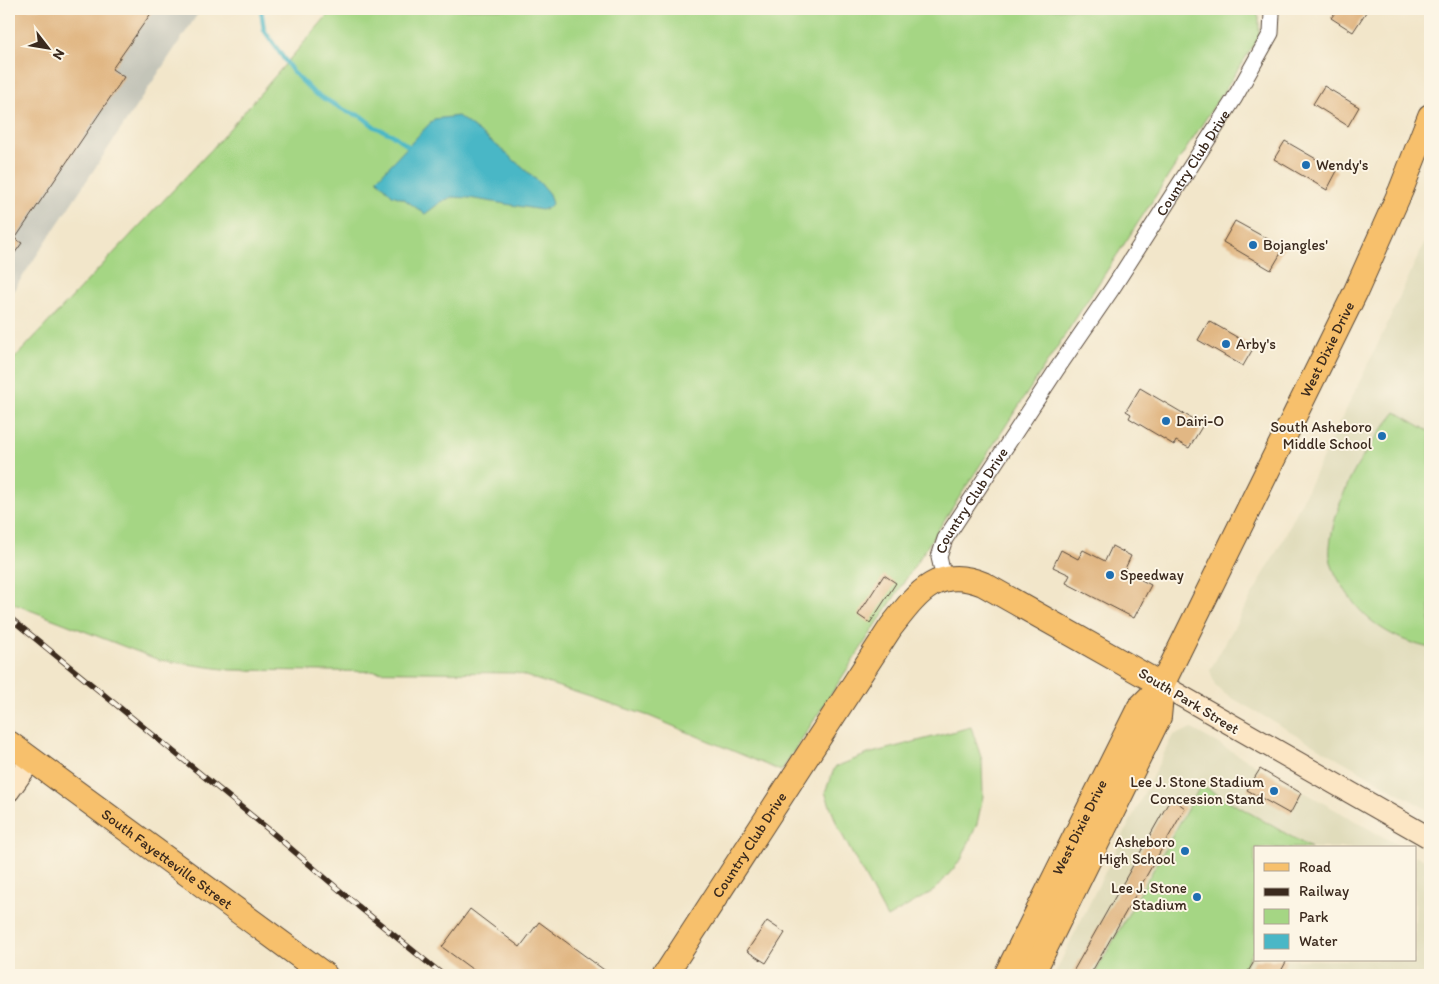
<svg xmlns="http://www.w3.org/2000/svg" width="1439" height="984" font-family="Itim,sans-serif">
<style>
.built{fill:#e0dcbb}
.industrial{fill:#c4c5b9}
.green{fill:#a5d684;stroke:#708051}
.water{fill:#4ab7c6;stroke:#427072}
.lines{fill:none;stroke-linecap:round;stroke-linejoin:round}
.stream{stroke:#4ab7c6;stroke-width:4.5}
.building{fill:#e1b784}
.street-casing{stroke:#564638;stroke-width:17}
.secondary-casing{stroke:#564638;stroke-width:23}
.primary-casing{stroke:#564638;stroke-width:26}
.street{stroke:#fff;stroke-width:15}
.secondary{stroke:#fce6c4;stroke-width:21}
.primary{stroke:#f7c06c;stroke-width:24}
.rail-casing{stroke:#3b2a1e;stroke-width:5.5}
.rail{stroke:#fcf5e5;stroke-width:4;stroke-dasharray:11;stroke-linecap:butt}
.poi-dot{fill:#1f6fb2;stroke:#fcf5e5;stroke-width:2}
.labels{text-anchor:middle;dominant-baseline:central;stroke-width:4;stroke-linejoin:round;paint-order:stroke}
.street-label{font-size:15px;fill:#3b2a1e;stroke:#fcf5e5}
.poi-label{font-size:15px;fill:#3b2a1e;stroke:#fcf5e5;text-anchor:start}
</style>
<rect width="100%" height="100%" fill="#fcf5e5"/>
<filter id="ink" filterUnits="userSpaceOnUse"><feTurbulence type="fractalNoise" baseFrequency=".02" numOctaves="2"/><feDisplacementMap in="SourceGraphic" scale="10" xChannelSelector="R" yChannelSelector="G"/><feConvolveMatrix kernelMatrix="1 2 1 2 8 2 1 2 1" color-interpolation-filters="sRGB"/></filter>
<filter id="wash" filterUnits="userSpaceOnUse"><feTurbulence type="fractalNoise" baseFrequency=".0096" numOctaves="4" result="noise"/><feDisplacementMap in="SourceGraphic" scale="20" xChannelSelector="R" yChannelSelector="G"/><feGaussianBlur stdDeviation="1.12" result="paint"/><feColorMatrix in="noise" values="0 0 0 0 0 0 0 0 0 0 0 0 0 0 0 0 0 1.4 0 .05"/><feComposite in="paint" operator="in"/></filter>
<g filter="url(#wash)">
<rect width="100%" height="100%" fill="#f2e6ca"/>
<g class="built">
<polygon points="1430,230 1430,811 1225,694 1215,685 1210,670 1282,542 1384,331"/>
<polygon points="1192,729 1403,848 1255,848 1255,960 1415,960 1415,855 1430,863 1430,975 1054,975 1173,735"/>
</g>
<polygon class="industrial" points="9,9 201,9 9,297"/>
<g class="green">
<polygon points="333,9 1255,9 1259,18 1259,37 781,771 649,716 516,673 230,670 159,660 9,602 9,364 212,149"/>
<path d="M1396 412 1430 432V648C1399 641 1370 626 1351 599 1344 588 1334 575 1331 562 1328 552 1331 538 1333 528 1344 480 1366 449 1396 412Z"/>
<polygon points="971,727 982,760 983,796 977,824 961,860 935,890 887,918 838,827 825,792 835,767 868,754"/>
<polygon points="1201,785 1311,848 1255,848 1255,947 1239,975 1094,975"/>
</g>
<polygon class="water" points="458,116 500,148 540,183 549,194 552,204 548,208 542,210 469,198 452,197 441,202 425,214 404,199 392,195 377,179 434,119"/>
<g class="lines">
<polyline class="stream" points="261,9 264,30 293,72 314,93 348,112 361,116 375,127 393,135 412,149"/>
</g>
<g id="blocks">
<g class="building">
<polygon points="9,9 154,9 112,69 124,77 15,239 22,243 9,261"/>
<polygon points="1338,9 1368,9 1353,32 1331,18"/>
<polygon points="1324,86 1359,107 1348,126 1313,104"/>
<polygon points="1285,141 1337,171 1327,190 1274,159"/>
<polygon points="1235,221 1284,248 1271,270 1223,242"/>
<polygon points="1209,321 1254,347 1243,366 1198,340"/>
<polygon points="1140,388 1203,425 1189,448 1176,441 1174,445 1129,418 1131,414 1126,411"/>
<polygon points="1112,546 1131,556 1124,571 1151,585 1134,618 1066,583 1070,575 1053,567 1061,550 1078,559 1083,550 1105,561"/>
<polygon points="884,575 896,583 870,623 858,615"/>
<polygon points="1260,769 1301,793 1290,814 1247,790"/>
<polygon points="1171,798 1185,808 1090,975 1071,975"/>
<polygon points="470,909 520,947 539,922 611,975 480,975 442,947"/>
<polygon points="767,921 785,933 766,963 747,951"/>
<polygon points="1255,960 1287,960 1279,975 1246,975"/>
</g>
</g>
</g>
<g filter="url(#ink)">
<use href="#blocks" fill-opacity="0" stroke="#564638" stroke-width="1"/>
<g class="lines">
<g class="street-casing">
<g id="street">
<path id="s1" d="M944 579 939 557 945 539 1057 369 1112 289 1234 99 1271 33 1272 13 1270 9"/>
</g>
</g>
<g class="secondary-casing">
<g id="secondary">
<polyline points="1162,685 1430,838"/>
<polyline points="9,791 31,760"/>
</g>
</g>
<g class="primary-casing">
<g id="primary">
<path id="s2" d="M9 743 325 975"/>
<path id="s3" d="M665 975 891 627C917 594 937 565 983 584L1162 685"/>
<path id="s4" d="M1006 975 1139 708 1162 685 1355 293 1401 190 1430 116"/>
<polyline points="1032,975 1159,717 1162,685"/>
</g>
</g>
<use href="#street" class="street"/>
<use href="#secondary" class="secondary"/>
<use href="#primary" class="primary"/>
<g class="rail-casing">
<polyline id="rail" points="9,617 268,829 358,906 443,975"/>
</g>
<use href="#rail" class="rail"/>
</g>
</g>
<g class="poi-dot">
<circle cx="1306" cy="165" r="5"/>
<circle cx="1253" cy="245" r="5"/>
<circle cx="1226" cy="344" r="5"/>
<circle cx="1166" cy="421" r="5"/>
<circle cx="1382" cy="436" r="5"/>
<circle cx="1110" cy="575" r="5"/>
<circle cx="1274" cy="791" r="5"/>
<circle cx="1185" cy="851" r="5"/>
<circle cx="1197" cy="897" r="5"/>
</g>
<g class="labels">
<g class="street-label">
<text stroke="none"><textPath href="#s1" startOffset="492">Country Club Drive</textPath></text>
<text stroke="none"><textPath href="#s4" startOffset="705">West Dixie Drive</textPath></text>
<text stroke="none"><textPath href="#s1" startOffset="88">Country Club Drive</textPath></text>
<text transform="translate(1189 701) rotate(31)">South Park Street</text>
<text stroke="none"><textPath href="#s4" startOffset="165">West Dixie Drive</textPath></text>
<text stroke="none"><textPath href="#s3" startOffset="155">Country Club Drive</textPath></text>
<text stroke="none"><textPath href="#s2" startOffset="196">South Fayetteville Street</textPath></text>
</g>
<g class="poi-label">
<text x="1316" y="165">Wendy's</text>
<text x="1263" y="245">Bojangles'</text>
<text x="1236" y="344">Arby's</text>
<text x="1176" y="421">Dairi-O</text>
<text x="1372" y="427" text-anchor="end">South Asheboro<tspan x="1372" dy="17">Middle School</tspan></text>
<text x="1120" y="575">Speedway</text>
<text x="1264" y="782" text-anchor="end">Lee J. Stone Stadium<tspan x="1264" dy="17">Concession Stand</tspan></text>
<text x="1175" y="842" text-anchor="end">Asheboro<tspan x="1175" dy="17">High School</tspan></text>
<text x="1187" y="888" text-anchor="end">Lee J. Stone<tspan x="1187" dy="17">Stadium</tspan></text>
</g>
</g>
<rect width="1439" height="984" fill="none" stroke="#fcf5e5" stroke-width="30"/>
<rect x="1254" y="846" width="162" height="115" fill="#fcf5e5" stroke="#afa495"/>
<rect x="1264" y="863" width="25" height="8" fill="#f7c06c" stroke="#afa495"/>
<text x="1299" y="872" font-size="15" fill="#3b2a1e">Road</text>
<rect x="1264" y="888" width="25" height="8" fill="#3b2a1e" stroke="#afa495"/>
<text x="1299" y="896" font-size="15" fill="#3b2a1e">Railway</text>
<rect x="1264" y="909" width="25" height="15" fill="#a5d684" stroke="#afa495"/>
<text x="1299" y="922" font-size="15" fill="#3b2a1e">Park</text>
<rect x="1264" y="934" width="25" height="15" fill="#4ab7c6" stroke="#afa495"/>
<text x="1299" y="946" font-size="15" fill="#3b2a1e">Water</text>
<g transform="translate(48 48) rotate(121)" stroke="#fcf5e5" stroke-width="4" paint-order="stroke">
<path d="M0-4L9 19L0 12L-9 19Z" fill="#3b2a1e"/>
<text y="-8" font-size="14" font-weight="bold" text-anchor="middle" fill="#3b2a1e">N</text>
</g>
</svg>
